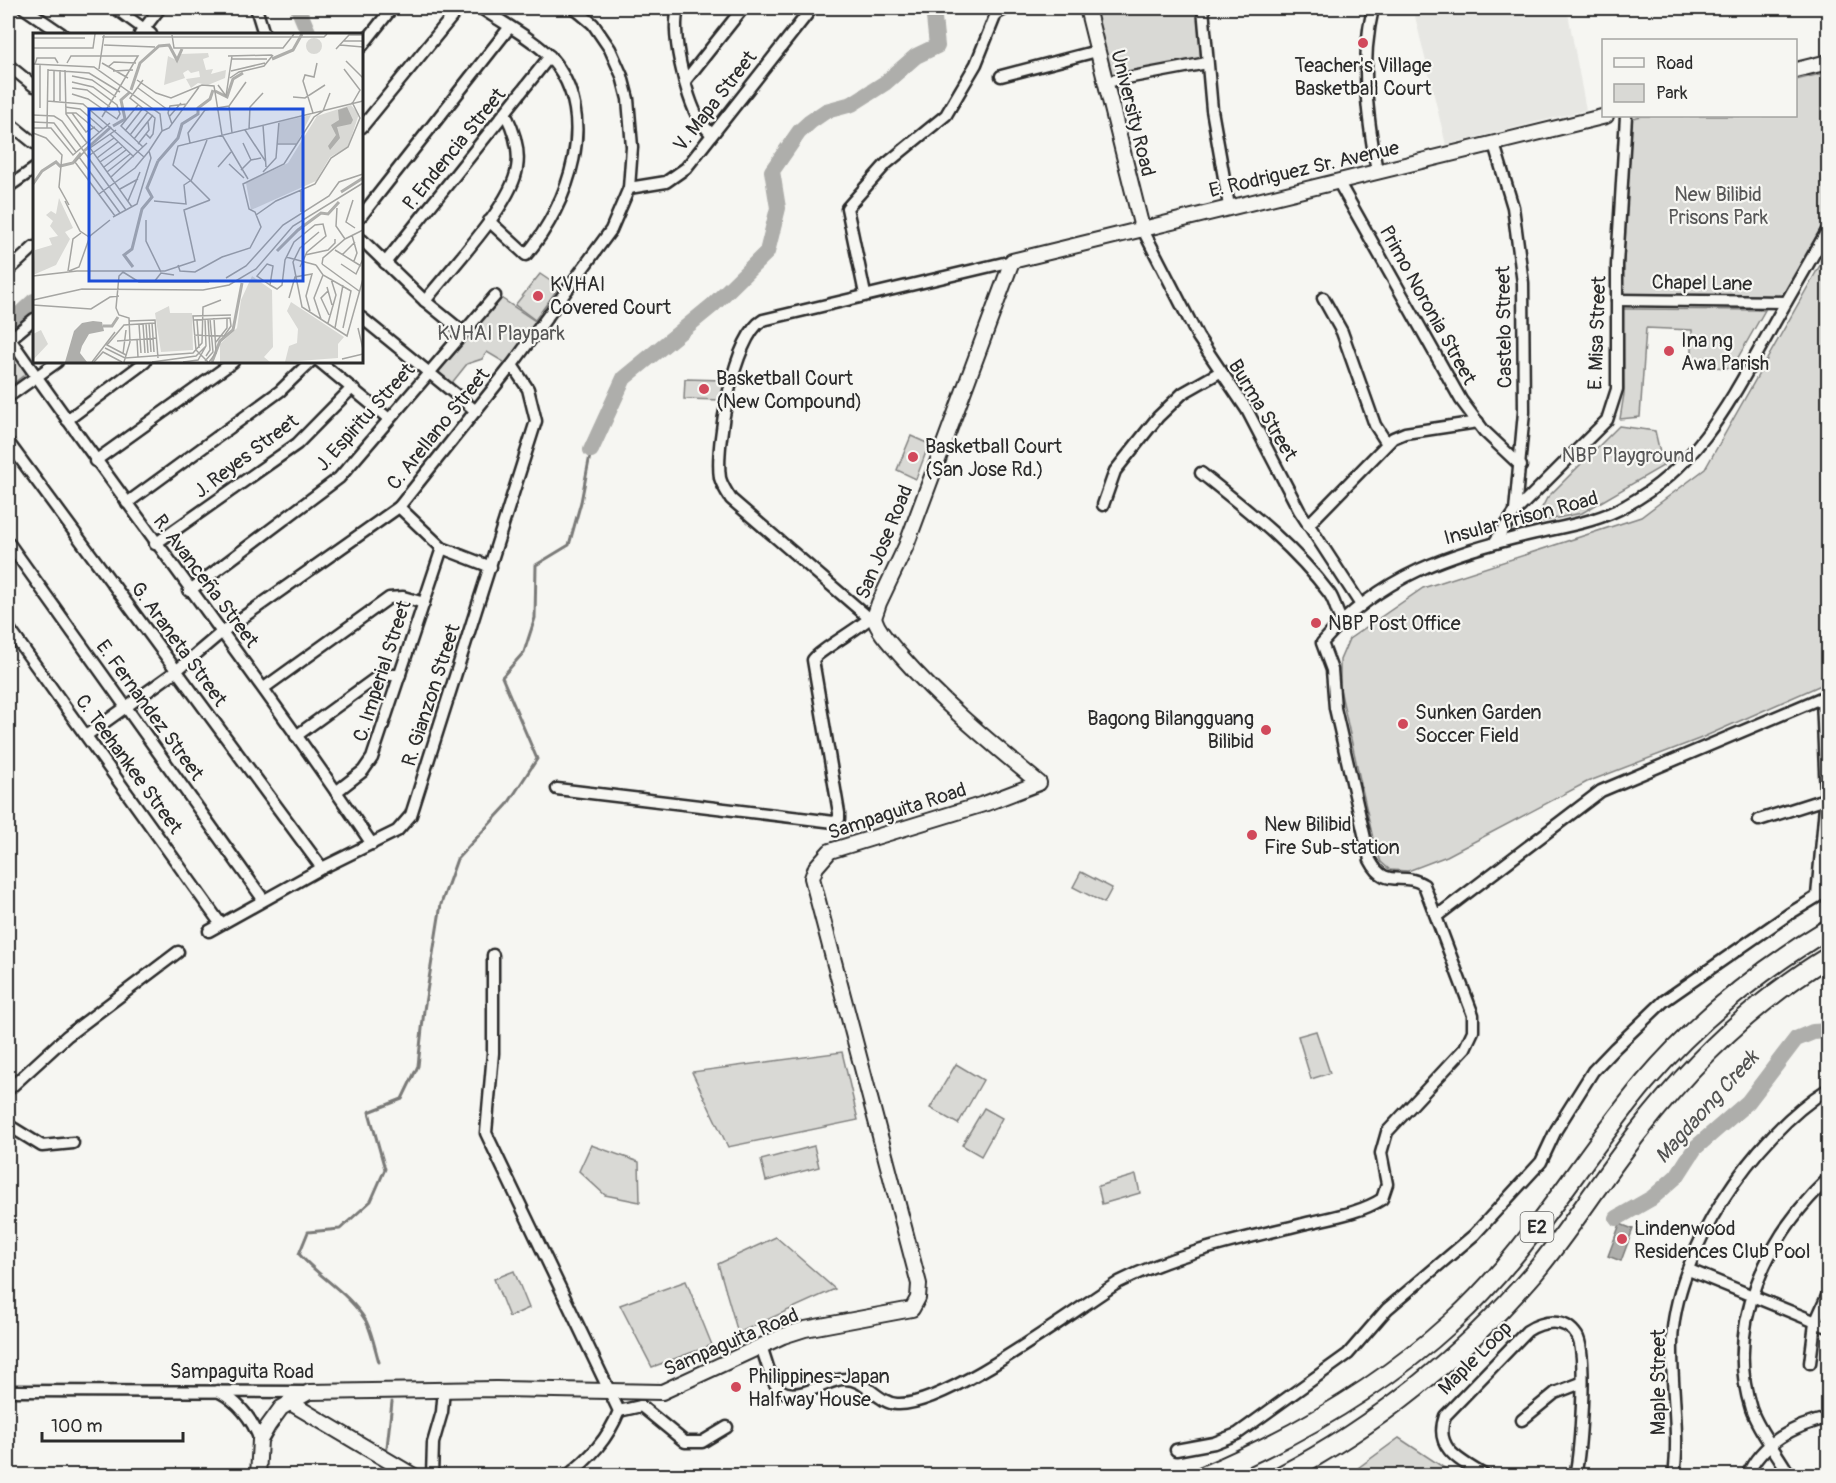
<svg xmlns="http://www.w3.org/2000/svg" width="1836" height="1483" font-family="Pangolin,sans-serif">
<style>
.built{fill:#e7e7e3}
.green{fill:#d9d9d5;stroke:#828280;stroke-width:1.5}
.water{fill:#aeaeab;stroke:#7a7a78;stroke-width:1.5}
.lines{fill:none;stroke-linecap:round;stroke-linejoin:round}
.stream{stroke:#7a7a78;stroke-width:3}
.river{stroke:#aeaeab;stroke-width:16}
.street-casing{stroke:#2b2b2b;stroke-width:15}
.secondary-casing{stroke:#2b2b2b;stroke-width:18}
.highway-casing{stroke:#2b2b2b;stroke-width:22}
.street{stroke:#f6f6f2;stroke-width:10}
.secondary{stroke:#f6f6f2;stroke-width:14}
.highway{stroke:#f6f6f2;stroke-width:18}
.poi-dot{fill:#d1495b;stroke:#f6f6f2;stroke-width:2}
.labels{text-anchor:middle;dominant-baseline:central;stroke-width:4.5;stroke-linejoin:round;paint-order:stroke}
.shield{fill:#f6f6f2;stroke:#686867;stroke-width:1.5}
.shield-label{font-size:18px;font-weight:bold;fill:#2b2b2b}
.poi-label{font-size:20px;fill:#2b2b2b;stroke:#f6f6f2;text-anchor:start}
.street-label{font-size:20px;fill:#2b2b2b;stroke:#f6f6f2}
.park-label{font-size:20px;fill:#565656;stroke:#f6f6f2}
.water-label{font-size:21px;font-style:italic;fill:#525251;stroke:#f6f6f2}
.inset-river{fill:none;stroke:#aeaeab;stroke-width:3}
.inset-road{fill:none;stroke:#a5a5a2;stroke-width:1.5}
.view{fill:#1d4ed8;fill-opacity:0.15;stroke:#1d4ed8;stroke-width:3}
.inset-edge{fill:none;stroke:#2b2b2b;stroke-width:3}
</style>
<rect width="100%" height="100%" fill="#f6f6f2"/>
<filter id="ink" filterUnits="userSpaceOnUse"><feTurbulence type="fractalNoise" baseFrequency=".0167" numOctaves="2"/><feDisplacementMap in="SourceGraphic" scale="12" xChannelSelector="R" yChannelSelector="G"/><feConvolveMatrix kernelMatrix="1 2 1 2 8 2 1 2 1" color-interpolation-filters="sRGB"/></filter>
<g filter="url(#ink)">
<polygon class="built" points="1413,8 1567,8 1586,110 1446,145"/>
<g class="green">
<polygon points="1090,8 1197,8 1201,61 1107,76"/>
<polygon points="1828,72 1828,218 1783,296 1622,294 1632,118 1642,116 1796,116 1796,80"/>
<polygon points="1828,251 1828,682 1699,739 1587,782 1447,856 1408,871 1390,870 1381,862 1374,843 1340,689 1340,660 1349,639 1423,588 1641,517 1705,469"/>
<polygon points="540,274 559,287 535,320 515,305"/>
<polygon points="501,298 538,323 507,364 487,352 482,359 467,364 451,384 436,374"/>
<polygon points="1623,309 1629,309 1765,310 1732,368 1692,366 1692,330 1646,328 1640,417 1620,419 1624,394"/>
<polygon points="9,348 28,372 10,386 8,384"/>
<polygon points="685,379 724,380 723,400 684,399"/>
<polygon points="1619,426 1655,431 1663,466 1582,513 1534,523 1547,498"/>
<polygon points="911,436 929,444 916,479 897,470"/>
<polygon points="1081,872 1112,888 1104,903 1073,887"/>
<polygon points="1316,1031 1330,1073 1311,1079 1298,1036"/>
<polygon points="842,1052 858,1120 728,1147 692,1072"/>
<polygon points="956,1064 983,1080 958,1124 930,1108"/>
<polygon points="984,1108 1002,1118 981,1156 962,1145"/>
<polygon points="591,1145 639,1162 640,1202 605,1195 579,1171"/>
<polygon points="814,1146 819,1167 766,1181 761,1160"/>
<polygon points="1136,1175 1140,1193 1102,1204 1098,1186"/>
<polygon points="776,1237 835,1289 738,1333 718,1264"/>
<polygon points="514,1271 529,1308 509,1317 494,1279"/>
<polygon points="686,1281 712,1345 652,1367 620,1305"/>
<polygon points="1399,1438 1455,1475 1356,1475 1358,1468"/>
</g>
<polygon class="water" points="1620,1224 1633,1229 1621,1261 1608,1256"/>
<g class="lines">
<g class="stream">
<path d="M379 1362C375 1349 372 1333 366 1321 349 1293 320 1278 299 1254L308 1232 340 1229 371 1201 385 1169 369 1112 402 1099 418 1066 424 1010 441 904 457 859 507 805 537 759 502 677 524 652 535 618 536 565 569 545 581 502 591 450"/>
<polyline points="386,1456 392,1402"/>
<polyline points="384,1476 385,1465"/>
</g>
<g class="river">
<polyline points="298,8 309,34"/>
<polyline points="8,325 34,301"/>
<polyline points="591,450 624,378 713,305 767,252 778,208 772,171 799,132 810,122 826,111 852,104 885,83 916,56 937,46 933,8"/>
<polyline points="1617,1218 1652,1198 1677,1176 1695,1148 1748,1102 1796,1039 1813,1032 1828,1031"/>
</g>
<g class="street-casing">
<g id="street">
<polyline points="24,8 62,34"/>
<polyline points="115,8 151,34"/>
<polyline points="256,8 264,34"/>
<path d="M481 8C500 21 538 42 551 58 601 116 569 204 526 255L489 221"/>
<path d="M679 8C669 28 686 99 699 119 702 124 707 129 711 134"/>
<polyline points="1203,8 1212,110 1229,206"/>
<path d="M1373 8C1360 63 1367 116 1377 171"/>
<polyline points="140,34 160,8"/>
<polyline points="362,46 392,8"/>
<polyline points="8,65 34,86"/>
<polyline points="1001,76 1097,51"/>
<polyline points="685,81 743,8"/>
<polyline points="1105,82 1207,63"/>
<polyline points="8,122 34,143"/>
<polyline points="362,127 459,8"/>
<polyline points="1494,144 1513,207 1523,283 1524,412 1515,511"/>
<polyline points="1338,181 1461,400 1484,431 1521,466"/>
<polyline points="8,187 34,169"/>
<polyline points="629,188 666,182 686,168 812,8"/>
<polyline points="362,215 509,28"/>
<polyline points="1142,228 1198,337 1247,410 1299,510 1361,605"/>
<polyline points="362,240 425,301 463,332"/>
<polyline points="385,263 550,56"/>
<polyline points="8,271 34,247"/>
<polyline points="865,294 847,208 886,164 946,115 976,64 996,14 1007,8"/>
<polyline points="1323,298 1342,332 1375,425 1386,442"/>
<polyline points="1617,300 1786,302"/>
<path d="M425 301C449 270 512 205 517 168 520 150 514 131 506 115"/>
<polyline points="362,318 476,411"/>
<path d="M34 319 10 339C129 509 256 673 372 844"/>
<polyline points="320,362 389,419"/>
<polyline points="8,397 57,362"/>
<polyline points="67,420 145,362"/>
<polyline points="8,442 322,868"/>
<polyline points="95,461 233,362"/>
<path d="M1201 473C1246 509 1294 546 1329 593 1336 602 1335 611 1342 621"/>
<polyline points="127,503 280,391 310,362"/>
<polyline points="1103,505 1115,471 1158,417 1183,393 1220,372"/>
<polyline points="399,507 442,548 491,567"/>
<polyline points="1308,525 1393,438 1405,433 1478,422"/>
<polyline points="8,542 263,899"/>
<polyline points="1494,543 1515,512 1607,420 1617,389 1617,265 1626,116"/>
<polyline points="155,544 297,444 352,388"/>
<polyline points="189,591 339,478 495,296"/>
<path d="M876 624 731 499C727 493 722 485 720 478 715 446 733 337 763 320L1012 261"/>
<polyline points="8,627 220,923"/>
<polyline points="264,688 389,598 403,597 424,603"/>
<polyline points="87,735 176,671 222,632 399,507 512,365 611,230 629,188 632,147 628,99 622,76 610,49 593,24 574,8"/>
<polyline points="296,736 380,675 400,675"/>
<path d="M557 789 834 822 839 819V813L813 660C816 653 859 628 870 618"/>
<polyline points="336,792 363,771 372,758 442,548"/>
<polyline points="1759,820 1825,799"/>
<polyline points="1817,896 1826,795 1822,698"/>
<polyline points="1437,916 1601,791 1828,695"/>
<polyline points="209,931 322,868 397,831 411,815 536,421 528,389 512,365"/>
<path d="M493 955V1053L486 1133 619 1411C608 1439 590 1458 567 1476"/>
<polyline points="8,1090 67,1036 178,952"/>
<polyline points="8,1125 42,1146 73,1143"/>
<polyline points="1689,1270 1828,1327"/>
<path d="M761 1346C774 1383 773 1406 819 1387 827 1384 836 1379 844 1379 865 1378 877 1403 897 1404 946 1407 1073 1311 1119 1282 1176 1253 1238 1240 1299 1225 1326 1218 1359 1214 1382 1199L1387 1184 1381 1153 1387 1132 1465 1048 1473 1031V1015L1424 885C1402 870 1386 891 1370 860L1335 708 1332 670 1322 643C1380 575 1453 552 1536 533 1567 526 1600 521 1627 505 1697 467 1730 402 1767 336 1787 300 1808 265 1828 229"/>
<polyline points="1810,1363 1815,1323 1828,1294"/>
<polyline points="8,1391 309,1392"/>
<path d="M218 1391C239 1402 252 1419 260 1440"/>
<polyline points="641,1406 685,1442 702,1442 727,1427"/>
<polyline points="619,1411 641,1406"/>
<polyline points="1522,1420 1555,1393 1581,1383"/>
<polyline points="1176,1450 1214,1443 1237,1434 1348,1354 1387,1309 1474,1235 1541,1162 1556,1130 1593,1071 1615,1048 1664,1001 1789,914 1828,890"/>
<polyline points="432,1476 433,1443 442,1412 444,1389"/>
<path d="M1486 1476C1461 1461 1433 1449 1445 1416L1527 1331C1543 1321 1565 1317 1577 1336 1588 1354 1580 1453 1575 1476"/>
<path d="M1674 1476C1680 1432 1671 1387 1672 1343 1674 1253 1754 1135 1828 1089"/>
<path d="M1747 1476C1761 1443 1795 1425 1828 1418"/>
<path d="M1790 1476C1778 1453 1760 1434 1751 1409 1724 1326 1768 1235 1828 1179"/>
</g>
</g>
<g class="secondary-casing">
<g id="secondary">
<polyline points="1087,8 1142,228"/>
<polyline points="1796,70 1828,62"/>
<polyline points="289,1402 414,1476"/>
<path d="M258 1476 260 1440 268 1426 281 1408 309 1392 496 1389 662 1392 783 1336 805 1329 912 1309 918 1298 919 1284 812 878 816 867 830 851 987 803 1039 783C991 743 942 703 901 656 891 644 879 633 874 618L879 603 906 546 1012 261 1606 116"/>
</g>
</g>
<g class="highway-casing">
<g id="highway">
<path d="M1203 1476C1293 1438 1380 1388 1452 1322 1529 1252 1579 1161 1645 1082 1697 1021 1760 970 1828 929"/>
<path d="M1280 1476C1376 1426 1463 1355 1534 1273 1565 1236 1591 1195 1620 1156 1677 1078 1745 1007 1828 957"/>
</g>
</g>
<use href="#street" class="street"/>
<use href="#secondary" class="secondary"/>
<use href="#highway" class="highway"/>
</g>
</g>
<g class="poi-dot">
<circle cx="1363" cy="43" r="6"/>
<circle cx="538" cy="296" r="6"/>
<circle cx="1669" cy="351" r="6"/>
<circle cx="704" cy="389" r="6"/>
<circle cx="913" cy="457" r="6"/>
<circle cx="1316" cy="623" r="6"/>
<circle cx="1403" cy="724" r="6"/>
<circle cx="1266" cy="730" r="6"/>
<circle cx="1252" cy="835" r="6"/>
<circle cx="1622" cy="1239" r="6"/>
<circle cx="736" cy="1387" r="6"/>
</g>
<g class="labels">
<rect class="shield" x="1520.5" y="1212" width="33" height="30" rx="4.5"/>
<g class="shield-label">
<text x="1537" y="1227">E2</text>
</g>
<g class="poi-label">
<text x="1363" y="65" text-anchor="middle">Teacher's Village<tspan x="1363" dy="23">Basketball Court</tspan></text>
<text x="550" y="284">KVHAI<tspan x="550" dy="23">Covered Court</tspan></text>
<text x="1681" y="340">Ina ng<tspan x="1681" dy="23">Awa Parish</tspan></text>
<text x="716" y="378">Basketball Court<tspan x="716" dy="23">(New Compound)</tspan></text>
<text x="925" y="446">Basketball Court<tspan x="925" dy="23">(San Jose Rd.)</tspan></text>
<text x="1328" y="623">NBP Post Office</text>
<text x="1415" y="712">Sunken Garden<tspan x="1415" dy="23">Soccer Field</tspan></text>
<text x="1254" y="718" text-anchor="end">Bagong Bilangguang<tspan x="1254" dy="23">Bilibid</tspan></text>
<text x="1264" y="824">New Bilibid<tspan x="1264" dy="23">Fire Sub-station</tspan></text>
<text x="1634" y="1228">Lindenwood<tspan x="1634" dy="23">Residences Club Pool</tspan></text>
<text x="748" y="1376">Philippines-Japan<tspan x="748" dy="23">Halfway House</tspan></text>
</g>
<g class="street-label">
<text transform="translate(715 101) rotate(-52)">V. Mapa Street</text>
<text transform="translate(1133 113) rotate(76)">University Road</text>
<text transform="translate(454 149) rotate(-51)">P. Endencia Street</text>
<text transform="translate(1304 169) rotate(-13)">E. Rodriguez Sr. Avenue</text>
<text transform="translate(1702 283) rotate(1)">Chapel Lane</text>
<text transform="translate(1428 305) rotate(61)">Primo Noronia Street</text>
<text transform="translate(1504 327) rotate(-91)">Castelo Street</text>
<text transform="translate(1597 333) rotate(-88)">E. Misa Street</text>
<text transform="translate(1263 410) rotate(59)">Burma Street</text>
<text transform="translate(365 417) rotate(-48)">J. Espiritu Street</text>
<text transform="translate(438 429) rotate(-51)">C. Arellano Street</text>
<text transform="translate(246 456) rotate(-37)">J. Reyes Street</text>
<text transform="translate(1521 518) rotate(-15)">Insular Prison Road</text>
<text transform="translate(884 542) rotate(-68)">San Jose Road</text>
<text transform="translate(206 581) rotate(53)">R. Avanceña Street</text>
<text transform="translate(179 644) rotate(54)">G. Araneta Street</text>
<text transform="translate(382 671) rotate(-72)">C. Imperial Street</text>
<text transform="translate(431 695) rotate(-72)">R. Gianzon Street</text>
<text transform="translate(150 710) rotate(54)">E. Fernandez Street</text>
<text transform="translate(129 764) rotate(54)">C. Teehankee Street</text>
<text transform="translate(897 811) rotate(-18)">Sampaguita Road</text>
<text transform="translate(731 1342) rotate(-23)">Sampaguita Road</text>
<text transform="translate(1475 1358) rotate(-45)">Maple Loop</text>
<text x="242" y="1371">Sampaguita Road</text>
<text transform="translate(1658 1382) rotate(-90)">Maple Street</text>
</g>
<g class="park-label">
<text x="1718" y="194">New Bilibid<tspan x="1718" dy="23">Prisons Park</tspan></text>
<text x="501" y="333">KVHAI Playpark</text>
<text x="1628" y="455">NBP Playground</text>
</g>
<g class="water-label">
<text transform="translate(1707 1107) rotate(-48)">Magdaong Creek</text>
</g>
</g>
<g transform="translate(33 33)">
<rect width="330" height="330" fill="#f6f6f2"/>
<path d="M273 13a8 8 0 1 1 16 0a8 8 0 1 1-16 0ZM175 20 176 24 170 26 173 37 180 36 178 41 193 37 192 45 175 52 165 50 158 55 153 46 167 44 166 38 158 40 155 37 150 40 152 45 131 52 135 23 143 27 148 21ZM318 72 326 81 315 114 297 124 283 148 218 177 213 150 255 130 284 83ZM278 82 264 110H245L246 89ZM26 165 40 195 32 199 37 206 23 232 0 242 2 217 19 212 16 205 25 203 17 193 20 188 13 182 18 178 23 181ZM219 243 239 257 240 314 231 324 237 329H187V311L204 295 208 267ZM258 269 311 304 305 311V325L252 329 256 313 264 310 265 296 254 278ZM136 273 137 280H159L160 317 128 319 122 280ZM8 297 15 311 0 327V301Z" fill="#d9d9d5"/>
<path d="M314 74 320 87 318 91 304 94 307 105 297 117 295 113 303 102 298 92 306 87 305 77ZM60 288 69 289 71 298 56 301 49 313 47 320 54 329H32L41 298 49 290Z" fill="#aeaeab"/>
<path class="inset-river" d="M239 26 260 17 269 1M98 57 107 30 126 13 136 12 144 27 149 16M182 58 194 64 200 46 210 40M80 93 92 86 88 67 97 59M51 118 78 94M125 128 145 105 149 91 165 81V75L177 66 180 57M0 151 9 138 23 129 27 133 40 130 48 120M308 159 330 145M244 218 265 197 288 180 295 181 306 169M100 234 91 222 99 216 109 176 119 164 114 155 125 128M70 293H79L85 284M179 329 187 308 200 297 209 250"/>
<path class="inset-road" d="M139 2 141 15H250L261 1M69 4H291L294 1M0 5H52M311 8H330M71 12 122 14M307 12 330 14M0 15H60L62 1M303 16 316 2H330M195 23 239 22M199 26H234M313 28 330 45M34 30 38 23H105L69 84M69 30 95 45M0 31 61 34 127 81 129 98 116 118 102 135 66 161M2 31 4 25H22L25 30M75 34 81 29 103 30M66 36 71 2M311 36 327 57 319 71M15 37 56 40 87 59M27 37V68M32 37 33 81 54 110M80 38 100 37M198 38 232 30M39 43 59 47 83 64M197 45 206 39 231 33 240 22M104 47 123 60 138 65 169 52 181 53 189 102 215 146M110 47 97 65 122 85 120 101 117 105 113 101M39 49 60 54 84 72 87 81 84 86 55 66 39 61M185 52 193 63 199 23M39 55 54 57 77 74M105 55 135 77M260 64 272 65 292 52M14 68 50 71 111 124M21 68V37M105 72 88 93 110 114M32 74 47 76 70 96M7 75V31M33 80H43L66 99M39 80 53 99 62 94M280 80 270 48 272 42 281 44 284 30M0 82 21 83 29 88 93 177M136 84 148 70M0 89 21 90 43 119M139 91 135 80 137 73 154 71M230 92 233 134M0 95H18L40 122 77 90M14 95 15 36M216 96 217 74 230 60M83 97 57 115 99 174M212 97 233 129M92 98 110 75M129 98 136 95 166 54M0 100 13 105 29 122 26 154 36 172M199 100 196 73 213 49M77 101 101 124M97 102 115 79M101 106 120 82M174 107 158 148 177 167M157 110 155 100 172 77 196 73M210 110 218 127M105 111 116 97 115 89M244 111H264M51 119 42 129 82 183M46 124 87 180M54 124 81 105M64 125 85 109M67 129 89 114M196 131 211 145M71 134 93 117M185 134 198 119M208 137 218 127 228 125M74 139 97 121M230 139 243 125 246 88M78 144 114 110M158 148 140 132 145 113 330 68M87 156 105 146M320 167 313 189 322 195M32 168 47 198 56 204M95 168 107 139M121 168 153 171 151 152 157 148M304 175 303 193 312 206M268 179V157M223 182 243 168 282 151 298 125 315 114 327 85 319 69M80 184 104 171 118 125 116 118M113 187V208L128 239M286 199 267 215 260 229 269 274 314 303 330 246M319 202 324 220 321 228M302 217 328 233M272 222 295 217 302 210V206M309 222 322 209M253 224 283 232M234 231 240 233 237 252 224 243ZM289 231 290 225 312 206 330 197M289 231 326 258M308 231 323 241 330 226M145 232 147 238 162 239 189 224 217 215 228 194 222 179 216 176 210 151 251 131 281 84 290 78 297 60M283 232 290 242 318 258 310 295M35 238 40 206 48 200M36 238 46 234 57 203 77 187M90 239 106 249H176M0 243 44 238H132L162 228 151 177 177 167M193 245 213 233 250 192 296 163 306 149 330 141M121 249 128 240 141 242M237 252 244 256 249 252 252 227 261 209 282 192 290 191 293 203 274 219 267 234M294 254 299 272M295 258 288 265 296 282M256 265 262 244 279 241 273 263 277 278M0 267 49 256 170 257 196 252 223 236 260 193 330 150M0 272 58 276 77 264 86 263M288 286 281 265 290 242M160 287 197 285 198 293 191 303 161 302M164 287 166 315M96 288 122 287 125 325M116 290 118 319M119 290 121 319M295 290 303 262 298 246M106 291 108 320M110 291 112 320M113 291 115 320M302 295 310 252M325 295 330 316M104 306 105 324M84 308 124 305M183 309 194 295V285M72 315 92 325 160 320 169 310 170 274 188 267M90 321 93 297M93 322 74 312 91 292 122 290M173 323 177 317 175 286M309 326 330 321M172 328 180 319 177 286M59 329 82 299M61 329 70 319 89 329M91 329 97 309 96 285 86 282 83 275 86 243 91 238M119 329 163 323 173 313 172 286M150 329 165 327 173 313M175 329 163 317 160 283 198 282M176 329 183 320 181 285"/>
<path class="view" d="M56 76H270V248H56Z"/>
<rect width="330" height="330" class="inset-edge"/>
</g>
<rect width="1836" height="1483" fill="none" stroke="#f6f6f2" stroke-width="30"/>
<rect x="15" y="15" width="1806" height="1453" fill="none" stroke="#2b2b2b" stroke-width="2" filter="url(#ink)"/>
<rect x="1602" y="39" width="195" height="78" fill="#f6f6f2" stroke="#a5a5a2" stroke-width="1.5"/>
<rect x="1614" y="58" width="30" height="9" fill="#f6f6f2" stroke="#a5a5a2" stroke-width="1.5"/>
<text x="1656" y="69" font-size="18" fill="#2b2b2b">Road</text>
<rect x="1614" y="84" width="30" height="18" fill="#d9d9d5" stroke="#a5a5a2" stroke-width="1.5"/>
<text x="1656" y="99" font-size="18" fill="#2b2b2b">Park</text>
<path d="M42 1432v9h141v-9" fill="none" stroke="#2b2b2b" stroke-width="3"/>
<text x="51" y="1432" font-size="18" fill="#2b2b2b" stroke="#f6f6f2" stroke-width="4.5" paint-order="stroke">100 m</text>
</svg>
